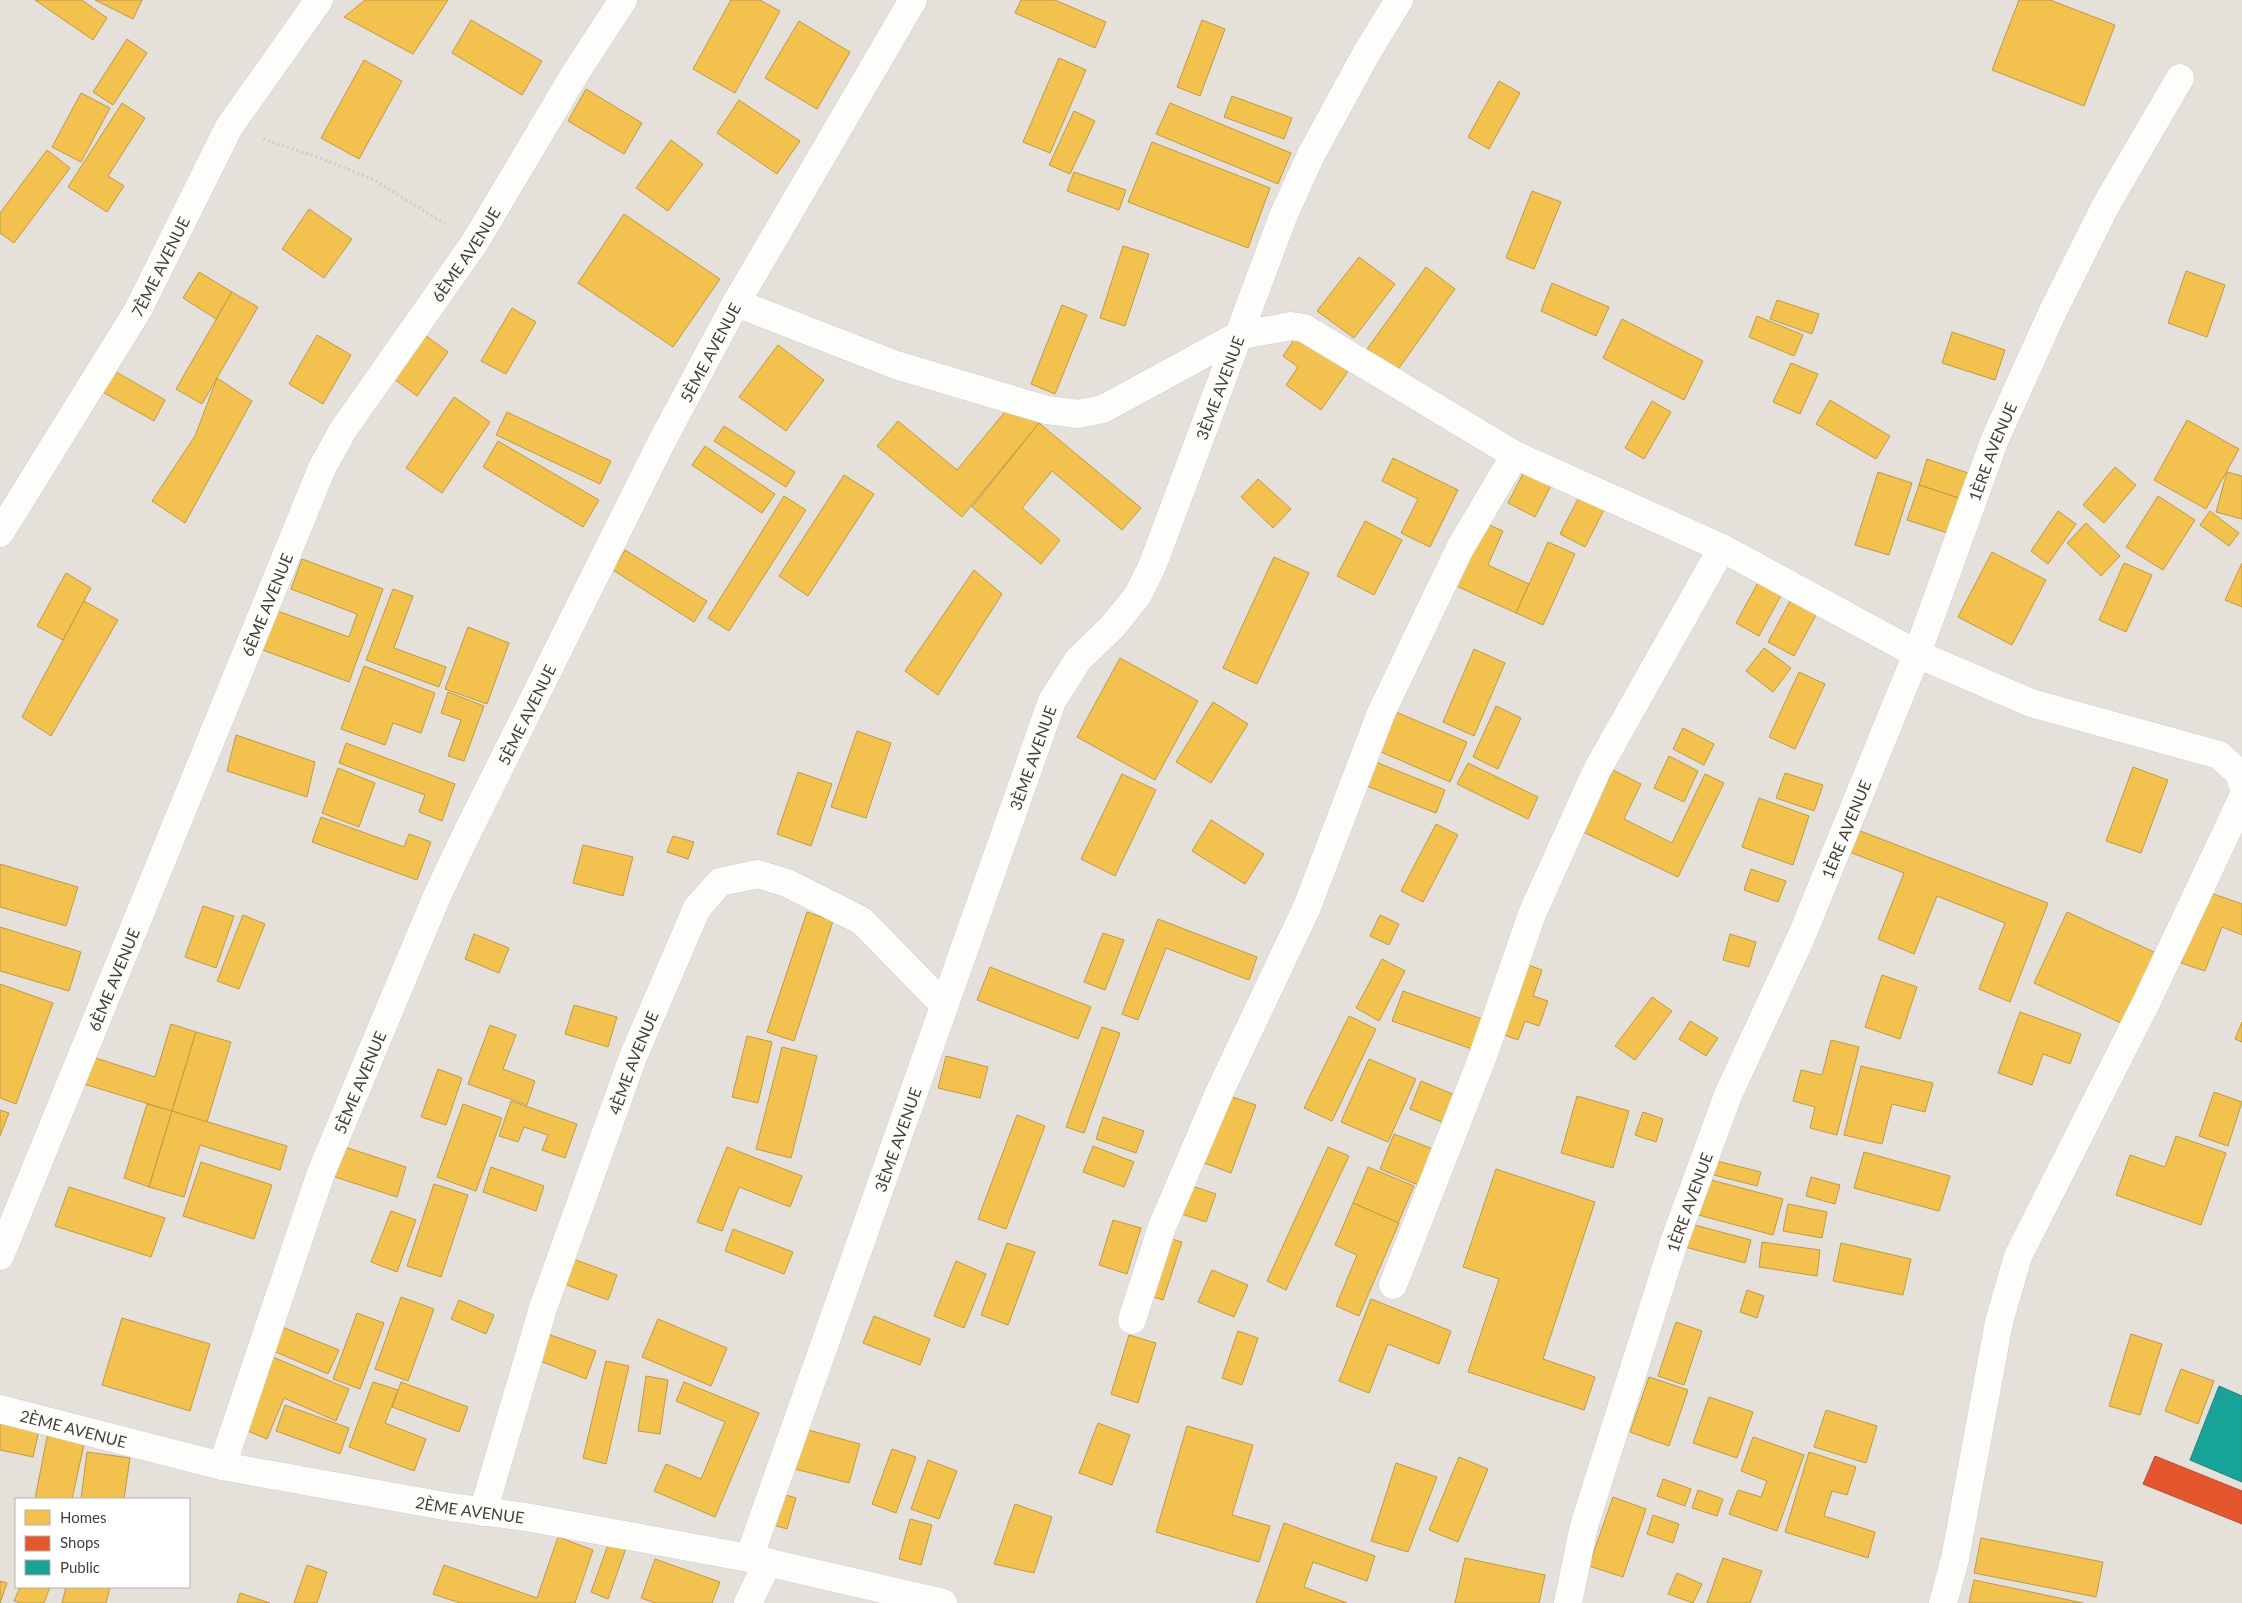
<svg xmlns="http://www.w3.org/2000/svg" width="2242" height="1603" font-family="Lato,sans-serif">
<style>
.residential{fill:#e5e0da;fill-rule:evenodd}
.homes{fill:#f2c14e;stroke:#be9a47}
.shops{fill:#e4572e;stroke:#b55031}
.public{fill:#17a398;stroke:#25857b}
.lines{fill:none;stroke-linecap:round;stroke-linejoin:round}
.street-casing{stroke:#cfcdca;stroke-width:29}
.path{stroke:#d1cfcb;stroke-width:3;stroke-dasharray:2.5 2.5;stroke-linecap:butt}
.street{stroke:#fdfdfc;stroke-width:28}
.labels{text-anchor:middle;dominant-baseline:central;stroke-width:5;stroke-linejoin:round;paint-order:stroke}
.street-label{font-size:16px;fill:#463f38;stroke:#fff}
</style>
<rect width="100%" height="100%" fill="#f1efec"/>
<path class="residential" d="M0 0H2242V1603H0ZM16 1499H189V1587H16Z"/>
<g class="homes">
<polygon points="35,0 82,0 107,18 93,40"/>
<polygon points="95,0 142,0 133,19"/>
<polygon points="365,0 448,0 413,54 344,17"/>
<polygon points="731,0 760,0 780,11 735,93 693,69"/>
<polygon points="1021,0 1055,0 1106,22 1095,48 1015,13"/>
<polygon points="2019,0 2050,0 2115,25 2084,106 1992,70"/>
<polygon points="471,20 542,61 522,95 452,53"/>
<polygon points="1202,20 1225,29 1200,96 1177,87"/>
<polygon points="799,21 850,52 817,109 765,78"/>
<polygon points="127,39 147,53 113,105 93,92"/>
<polygon points="1059,58 1086,70 1050,153 1023,142"/>
<polygon points="364,60 402,81 359,159 321,138"/>
<polygon points="1499,81 1520,93 1489,149 1468,137"/>
<polygon points="586,89 642,123 624,154 568,121"/>
<polygon points="81,93 110,108 81,162 52,147"/>
<polygon points="1232,96 1292,118 1284,139 1224,117"/>
<polygon points="739,100 800,141 777,174 717,133"/>
<polygon points="122,103 145,118 108,176 124,186 107,212 68,187"/>
<polygon points="1170,103 1291,153 1278,184 1156,134"/>
<polygon points="1074,111 1095,121 1070,174 1049,165"/>
<polygon points="671,140 703,164 668,211 636,188"/>
<polygon points="1152,142 1270,188 1248,248 1128,202"/>
<polygon points="47,150 70,168 14,243 0,233 0,213"/>
<polygon points="1074,172 1126,190 1119,210 1067,191"/>
<polygon points="1532,191 1561,202 1534,269 1506,258"/>
<polygon points="309,209 352,239 324,278 282,249"/>
<polygon points="624,214 720,279 673,347 578,283"/>
<polygon points="1123,246 1149,254 1125,326 1100,318"/>
<polygon points="1359,257 1395,284 1354,338 1317,311"/>
<polygon points="1426,267 1455,289 1397,371 1367,349"/>
<polygon points="2186,271 2225,285 2207,337 2168,323"/>
<polygon points="199,272 232,292 216,319 183,298"/>
<polygon points="1552,283 1609,307 1596,336 1541,311"/>
<polygon points="232,292 258,307 202,404 176,389"/>
<polygon points="1777,300 1819,314 1812,334 1770,319"/>
<polygon points="1062,305 1087,315 1055,394 1031,384"/>
<polygon points="512,308 536,322 506,374 481,361"/>
<polygon points="1757,316 1803,335 1794,356 1749,337"/>
<polygon points="1622,319 1703,361 1684,400 1603,358"/>
<polygon points="1300,331 1351,367 1321,410 1286,385 1298,367 1283,356"/>
<polygon points="421,332 448,352 417,396 390,376"/>
<polygon points="1952,332 2005,350 1995,380 1942,363"/>
<polygon points="317,335 351,355 323,404 289,384"/>
<polygon points="778,345 824,380 786,431 739,397"/>
<polygon points="1791,363 1818,374 1800,414 1773,402"/>
<polygon points="111,369 165,400 154,421 99,390"/>
<polygon points="217,378 252,401 185,523 152,501 195,436"/>
<polygon points="454,397 490,422 442,493 406,468"/>
<polygon points="1830,400 1890,436 1876,459 1816,424"/>
<polygon points="1652,401 1671,412 1644,459 1625,448"/>
<polygon points="1013,402 1039,423 962,517 877,446 898,421 957,470"/>
<polygon points="507,412 611,461 600,484 496,435"/>
<polygon points="2187,420 2239,449 2206,509 2154,480"/>
<polygon points="1039,423 1141,508 1122,530 1052,471 1022,508 1060,540 1041,564 972,507"/>
<polygon points="724,426 795,472 786,487 714,441"/>
<polygon points="498,441 599,500 583,527 483,467"/>
<polygon points="705,446 775,494 762,513 692,465"/>
<polygon points="1393,458 1458,490 1430,547 1401,533 1418,499 1382,481"/>
<polygon points="1927,459 1971,474 1962,499 1919,485"/>
<polygon points="1528,464 1555,478 1535,517 1508,503"/>
<polygon points="2115,467 2136,485 2104,523 2083,505"/>
<polygon points="1878,472 1912,483 1889,555 1855,545"/>
<polygon points="2227,472 2242,476 2242,519 2216,512"/>
<polygon points="844,475 874,494 808,596 779,576"/>
<polygon points="1258,479 1291,509 1273,528 1241,497"/>
<polygon points="1919,485 1962,499 1951,534 1907,520"/>
<polygon points="1582,491 1607,504 1585,547 1560,534"/>
<polygon points="784,496 806,510 729,631 708,618"/>
<polygon points="2158,496 2195,520 2163,570 2126,547"/>
<polygon points="2058,511 2076,524 2048,564 2031,551"/>
<polygon points="2210,511 2239,533 2229,546 2200,525"/>
<polygon points="1365,521 1402,540 1374,595 1337,576"/>
<polygon points="1480,521 1503,531 1488,565 1529,584 1516,613 1452,584"/>
<polygon points="2086,523 2120,556 2101,576 2067,543"/>
<polygon points="1548,542 1575,554 1543,625 1516,613"/>
<polygon points="625,550 707,601 694,622 613,570"/>
<polygon points="1992,552 2046,580 2012,645 1958,617"/>
<polygon points="1274,557 1309,573 1257,684 1223,668"/>
<polygon points="302,559 383,589 349,682 260,649 275,610 349,637 357,614 291,589"/>
<polygon points="2124,563 2152,575 2126,632 2099,620"/>
<polygon points="2242,563 2242,607 2225,600"/>
<polygon points="974,570 1002,594 938,695 905,671"/>
<polygon points="66,573 91,588 63,640 37,626"/>
<polygon points="1761,577 1784,590 1759,636 1736,623"/>
<polygon points="393,589 413,596 394,648 446,667 439,687 366,660"/>
<polygon points="84,601 118,620 51,736 22,717"/>
<polygon points="1790,601 1816,615 1794,656 1768,642"/>
<polygon points="468,627 509,643 487,704 445,689"/>
<polygon points="1764,648 1791,668 1773,692 1746,671"/>
<polygon points="1474,649 1505,663 1474,736 1443,722"/>
<polygon points="1120,658 1198,701 1155,780 1077,737"/>
<polygon points="364,666 435,693 421,733 393,723 385,745 341,729"/>
<polygon points="1799,672 1825,684 1795,749 1769,737"/>
<polygon points="448,692 484,706 464,761 448,756 461,720 441,713"/>
<polygon points="1213,702 1248,724 1211,783 1176,762"/>
<polygon points="1496,706 1521,718 1498,769 1473,757"/>
<polygon points="1396,712 1467,742 1450,782 1379,751"/>
<polygon points="1683,728 1714,744 1704,765 1673,749"/>
<polygon points="857,731 891,743 866,818 831,807"/>
<polygon points="236,735 315,762 307,797 227,771"/>
<polygon points="346,743 455,784 442,821 419,812 425,795 339,763"/>
<polygon points="1669,756 1698,771 1684,802 1654,788"/>
<polygon points="1376,762 1445,790 1436,813 1367,786"/>
<polygon points="1468,763 1538,797 1528,819 1457,784"/>
<polygon points="2133,767 2168,780 2141,853 2106,841"/>
<polygon points="338,768 375,783 359,827 322,813"/>
<polygon points="1613,770 1641,784 1624,819 1672,843 1705,774 1724,783 1678,877 1583,832"/>
<polygon points="798,772 832,784 811,846 777,834"/>
<polygon points="1785,773 1823,785 1814,811 1776,798"/>
<polygon points="1122,774 1156,790 1115,876 1081,859"/>
<polygon points="1759,798 1809,816 1793,865 1742,847"/>
<polygon points="321,817 404,847 409,834 431,842 417,880 312,842"/>
<polygon points="1211,820 1264,854 1245,884 1192,851"/>
<polygon points="1436,824 1458,835 1423,902 1401,891"/>
<polygon points="1855,829 2048,903 2010,1002 1979,989 2005,923 1937,896 1914,954 1878,939 1904,873 1847,851"/>
<polygon points="673,836 694,842 688,859 667,852"/>
<polygon points="583,845 633,857 623,896 573,883"/>
<polygon points="0,864 78,887 66,926 0,907"/>
<polygon points="1751,869 1786,881 1778,902 1744,890"/>
<polygon points="2208,892 2242,904 2242,935 2222,927 2205,971 2181,963"/>
<polygon points="203,906 234,916 216,968 185,957"/>
<polygon points="807,912 833,921 794,1041 767,1032"/>
<polygon points="2067,912 2165,957 2132,1028 2034,983"/>
<polygon points="243,915 265,924 239,989 217,981"/>
<polygon points="1380,915 1399,924 1389,945 1370,936"/>
<polygon points="1158,919 1257,957 1249,980 1166,948 1138,1020 1122,1014"/>
<polygon points="0,927 81,952 69,991 0,971"/>
<polygon points="1103,933 1124,940 1105,990 1084,982"/>
<polygon points="474,934 509,948 499,973 465,959"/>
<polygon points="1730,934 1756,942 1749,967 1723,960"/>
<polygon points="1382,959 1405,971 1379,1021 1356,1008"/>
<polygon points="1517,961 1542,970 1533,996 1548,1001 1539,1026 1525,1021 1518,1040 1493,1031"/>
<polygon points="990,967 1091,1007 1078,1039 977,1000"/>
<polygon points="1882,975 1917,987 1900,1039 1865,1027"/>
<polygon points="0,984 53,1003 16,1104 0,1098"/>
<polygon points="1403,991 1485,1020 1475,1050 1392,1021"/>
<polygon points="1652,997 1672,1011 1635,1060 1615,1046"/>
<polygon points="574,1005 617,1017 608,1047 565,1034"/>
<polygon points="2020,1012 2081,1034 2070,1064 2043,1054 2032,1085 1998,1073"/>
<polygon points="1349,1016 1376,1029 1332,1121 1304,1108"/>
<polygon points="1690,1021 1718,1038 1706,1056 1679,1039"/>
<polygon points="2242,1022 2242,1042 2235,1039"/>
<polygon points="171,1024 196,1032 172,1111 74,1081 83,1054 155,1077"/>
<polygon points="490,1025 516,1035 503,1069 535,1081 527,1105 468,1084"/>
<polygon points="1102,1027 1120,1033 1084,1133 1066,1127"/>
<polygon points="196,1032 231,1042 207,1122 172,1111"/>
<polygon points="747,1036 772,1042 758,1103 732,1097"/>
<polygon points="1831,1040 1859,1047 1837,1135 1810,1128 1815,1107 1793,1101 1801,1070 1822,1075"/>
<polygon points="782,1047 817,1056 791,1158 756,1149"/>
<polygon points="946,1056 988,1067 980,1098 938,1088"/>
<polygon points="1369,1059 1416,1079 1388,1142 1341,1122"/>
<polygon points="1861,1066 1933,1083 1925,1112 1892,1104 1882,1144 1844,1135"/>
<polygon points="438,1069 462,1078 446,1125 421,1117"/>
<polygon points="1421,1081 1455,1095 1444,1123 1410,1109"/>
<polygon points="2214,1092 2242,1102 2228,1146 2199,1136"/>
<polygon points="1224,1094 1256,1105 1231,1173 1199,1161"/>
<polygon points="1577,1096 1629,1111 1613,1168 1561,1153"/>
<polygon points="511,1101 577,1124 565,1158 542,1150 548,1135 524,1127 518,1142 499,1136"/>
<polygon points="147,1104 172,1111 149,1187 124,1178"/>
<polygon points="463,1104 502,1118 476,1191 437,1177"/>
<polygon points="0,1110 9,1113 0,1136"/>
<polygon points="172,1111 287,1146 280,1170 200,1145 184,1197 149,1187"/>
<polygon points="1643,1112 1663,1119 1656,1142 1635,1135"/>
<polygon points="1017,1115 1045,1126 1006,1229 978,1219"/>
<polygon points="1103,1117 1144,1131 1136,1153 1096,1139"/>
<polygon points="1394,1134 1438,1151 1423,1187 1380,1169"/>
<polygon points="2176,1136 2226,1153 2201,1225 2116,1195 2130,1155 2165,1167"/>
<polygon points="342,1146 406,1167 397,1197 332,1176"/>
<polygon points="1093,1146 1134,1162 1124,1187 1083,1172"/>
<polygon points="727,1147 802,1176 790,1207 739,1187 722,1231 697,1222"/>
<polygon points="1328,1147 1349,1156 1286,1290 1267,1281"/>
<polygon points="1864,1152 1950,1176 1939,1211 1854,1188"/>
<polygon points="1705,1158 1761,1172 1757,1186 1702,1172"/>
<polygon points="201,1162 272,1185 254,1239 183,1216"/>
<polygon points="491,1167 544,1186 536,1211 483,1192"/>
<polygon points="1368,1167 1414,1186 1398,1223 1353,1203"/>
<polygon points="1496,1169 1595,1202 1543,1359 1595,1377 1584,1410 1468,1372 1499,1279 1463,1267"/>
<polygon points="1700,1177 1783,1199 1773,1235 1691,1213"/>
<polygon points="1811,1177 1840,1185 1835,1204 1806,1196"/>
<polygon points="434,1184 468,1195 441,1277 407,1266"/>
<polygon points="1186,1184 1216,1194 1206,1222 1176,1212"/>
<polygon points="69,1187 165,1218 151,1257 55,1226"/>
<polygon points="1353,1203 1399,1223 1359,1316 1336,1306 1357,1255 1335,1245"/>
<polygon points="1788,1204 1827,1212 1822,1238 1783,1231"/>
<polygon points="391,1211 416,1220 397,1272 371,1262"/>
<polygon points="1113,1220 1141,1228 1127,1274 1099,1265"/>
<polygon points="1687,1223 1751,1240 1745,1263 1681,1246"/>
<polygon points="733,1229 793,1252 784,1274 725,1251"/>
<polygon points="1165,1237 1182,1242 1163,1300 1147,1295"/>
<polygon points="1762,1242 1820,1250 1817,1276 1759,1267"/>
<polygon points="1007,1243 1035,1252 1008,1325 981,1315"/>
<polygon points="1841,1243 1911,1259 1903,1295 1833,1281"/>
<polygon points="568,1257 617,1275 608,1300 559,1282"/>
<polygon points="956,1261 986,1274 964,1328 934,1316"/>
<polygon points="1212,1270 1248,1285 1234,1317 1198,1302"/>
<polygon points="1747,1290 1764,1296 1757,1318 1740,1312"/>
<polygon points="401,1297 434,1309 408,1381 375,1369"/>
<polygon points="1371,1299 1451,1331 1439,1364 1388,1344 1369,1393 1339,1381"/>
<polygon points="459,1300 494,1315 486,1334 451,1319"/>
<polygon points="357,1313 384,1323 360,1389 333,1379"/>
<polygon points="874,1316 930,1339 920,1365 863,1343"/>
<polygon points="122,1318 210,1344 190,1411 102,1385"/>
<polygon points="658,1319 727,1348 711,1386 642,1357"/>
<polygon points="1676,1322 1702,1331 1684,1385 1658,1376"/>
<polygon points="275,1324 339,1350 328,1374 266,1348"/>
<polygon points="539,1331 596,1351 586,1379 530,1357"/>
<polygon points="1238,1331 1258,1338 1242,1385 1222,1378"/>
<polygon points="2131,1334 2162,1344 2140,1415 2109,1406"/>
<polygon points="1129,1335 1156,1343 1138,1403 1111,1394"/>
<polygon points="268,1355 349,1389 336,1421 284,1398 267,1439 238,1427"/>
<polygon points="606,1361 629,1366 606,1464 583,1458"/>
<polygon points="2181,1369 2214,1381 2198,1424 2165,1411"/>
<polygon points="646,1376 668,1380 660,1434 638,1431"/>
<polygon points="1649,1377 1688,1390 1669,1446 1630,1432"/>
<polygon points="373,1382 398,1390 385,1423 426,1439 414,1471 349,1447"/>
<polygon points="401,1382 468,1407 459,1432 392,1407"/>
<polygon points="684,1382 759,1413 715,1517 654,1491 666,1464 701,1479 725,1422 676,1401"/>
<polygon points="1709,1397 1753,1412 1737,1458 1693,1443"/>
<polygon points="285,1405 349,1428 340,1454 276,1431"/>
<polygon points="1826,1410 1877,1426 1866,1463 1814,1447"/>
<polygon points="0,1422 39,1430 33,1457 0,1450"/>
<polygon points="1098,1423 1130,1435 1112,1485 1079,1473"/>
<polygon points="1187,1426 1253,1445 1232,1515 1270,1526 1259,1562 1156,1532"/>
<polygon points="801,1428 860,1444 849,1483 791,1468"/>
<polygon points="48,1432 85,1440 72,1499 35,1499"/>
<polygon points="1753,1437 1804,1455 1777,1531 1729,1514 1738,1490 1761,1497 1767,1481 1741,1471"/>
<polygon points="892,1449 916,1457 896,1513 872,1504"/>
<polygon points="87,1452 130,1458 124,1499 81,1499"/>
<polygon points="1809,1452 1856,1467 1847,1495 1832,1491 1824,1516 1875,1532 1868,1558 1785,1532"/>
<polygon points="1459,1457 1488,1469 1458,1542 1429,1530"/>
<polygon points="928,1460 957,1471 939,1519 911,1509"/>
<polygon points="1396,1463 1437,1477 1408,1552 1371,1541"/>
<polygon points="1663,1479 1691,1489 1685,1506 1657,1496"/>
<polygon points="1698,1490 1723,1499 1717,1516 1692,1508"/>
<polygon points="780,1493 796,1498 787,1529 770,1524"/>
<polygon points="1613,1497 1646,1509 1623,1577 1589,1566"/>
<polygon points="1015,1504 1052,1517 1034,1573 994,1564"/>
<polygon points="1653,1515 1679,1524 1673,1543 1647,1534"/>
<polygon points="910,1519 932,1525 921,1565 899,1559"/>
<polygon points="1284,1523 1375,1556 1367,1581 1313,1562 1304,1587 1347,1603 1256,1603"/>
<polygon points="558,1537 593,1550 575,1603 460,1603 433,1594 444,1565 537,1598"/>
<polygon points="1981,1538 2103,1562 2096,1597 1974,1573"/>
<polygon points="609,1542 626,1548 608,1599 591,1592"/>
<polygon points="1465,1558 1545,1575 1539,1603 1455,1603"/>
<polygon points="1723,1558 1762,1571 1750,1603 1707,1603"/>
<polygon points="655,1559 720,1582 712,1603 655,1603 641,1598"/>
<polygon points="307,1565 327,1572 317,1603 294,1603"/>
<polygon points="1677,1573 1702,1584 1693,1603 1668,1594"/>
<polygon points="1974,1580 2083,1603 1969,1603"/>
<polygon points="0,1581 7,1583 0,1603"/>
<polygon points="20,1587 50,1587 44,1603 20,1603 14,1601"/>
<polygon points="66,1587 110,1587 106,1603 62,1603"/>
<polygon points="240,1593 270,1603 237,1603"/>
</g>
<polygon class="shops" points="2155,1456 2242,1491 2242,1524 2143,1484"/>
<polygon class="public" points="2219,1386 2242,1396 2242,1482 2190,1460"/>
<g class="lines">
<g class="street-casing">
<g id="street">
<polyline points="736,303 896,365 1047,410 1078,414 1103,409 1237,336 1291,326 1304,328 1515,455 1722,548 1917,654 2031,703 2219,755 2239,773 2242,783"/>
<path id="s1" d="M0 533 138 310 229 127 319 0"/>
<path id="s2" d="M0 1256 322 468 343 430 475 242 576 72 623 0"/>
<polyline points="1393,1285 1483,1056 1532,914 1597,770 1722,548"/>
<polyline points="1132,1320 1162,1227 1219,1093 1307,907 1381,713 1460,548 1515,455"/>
<path id="s3" d="M0 1409 222 1466 450 1507 526 1517 749 1558 943 1603"/>
<path id="s4" d="M222 1466 321 1173 437 896 463 841 662 441 736 303 913 0"/>
<path id="s5" d="M483 1512 543 1308 633 1057 697 908 720 882 758 874 787 883 862 921 944 1005"/>
<path id="s6" d="M749 1558 1052 701 1078 660 1113 626 1138 595 1153 564 1284 214 1311 155 1366 54 1399 0"/>
<polyline points="748,1603 768,1562"/>
<path id="s7" d="M1568 1603 1584 1526 1675 1239 1728 1095 1802 935 1917 654 1995 439 2052 313 2106 205 2180 78"/>
<polyline points="1943,1603 1955,1559 1999,1322 2018,1256 2147,1001 2242,799"/>
</g>
</g>
<polyline class="path" points="263,139 320,158 374,180 445,224"/>
<use href="#street" class="street"/>
</g>
<g class="labels">
<g class="street-label">
<text stroke="none"><textPath href="#s2" startOffset="1109">6ÈME AVENUE</textPath></text>
<text stroke="none"><textPath href="#s1" startOffset="311">7ÈME AVENUE</textPath></text>
<text stroke="none"><textPath href="#s4" startOffset="1218">5ÈME AVENUE</textPath></text>
<text stroke="none"><textPath href="#s6" startOffset="1269">3ÈME AVENUE</textPath></text>
<text stroke="none"><textPath href="#s7" startOffset="1229">1ÈRE AVENUE</textPath></text>
<text stroke="none"><textPath href="#s2" startOffset="704">6ÈME AVENUE</textPath></text>
<text stroke="none"><textPath href="#s4" startOffset="812">5ÈME AVENUE</textPath></text>
<text stroke="none"><textPath href="#s6" startOffset="849">3ÈME AVENUE</textPath></text>
<text stroke="none"><textPath href="#s7" startOffset="824">1ÈRE AVENUE</textPath></text>
<text stroke="none"><textPath href="#s2" startOffset="299">6ÈME AVENUE</textPath></text>
<text stroke="none"><textPath href="#s5" startOffset="474">4ÈME AVENUE</textPath></text>
<text stroke="none"><textPath href="#s4" startOffset="408">5ÈME AVENUE</textPath></text>
<text stroke="none"><textPath href="#s6" startOffset="444">3ÈME AVENUE</textPath></text>
<text stroke="none"><textPath href="#s7" startOffset="419">1ÈRE AVENUE</textPath></text>
<text stroke="none"><textPath href="#s3" startOffset="76">2ÈME AVENUE</textPath></text>
<text stroke="none"><textPath href="#s3" startOffset="481">2ÈME AVENUE</textPath></text>
</g>
</g>
<rect x="15" y="1498" width="175" height="90" fill="#ffffff" stroke="#b5b2af"/>
<rect x="25" y="1510" width="25" height="15" fill="#f2c14e" stroke="#b5b2af"/>
<text x="60" y="1523" font-size="15" fill="#463f38">Homes</text>
<rect x="25" y="1536" width="25" height="15" fill="#e4572e" stroke="#b5b2af"/>
<text x="60" y="1548" font-size="15" fill="#463f38">Shops</text>
<rect x="25" y="1560" width="25" height="15" fill="#17a398" stroke="#b5b2af"/>
<text x="60" y="1573" font-size="15" fill="#463f38">Public</text>
</svg>
